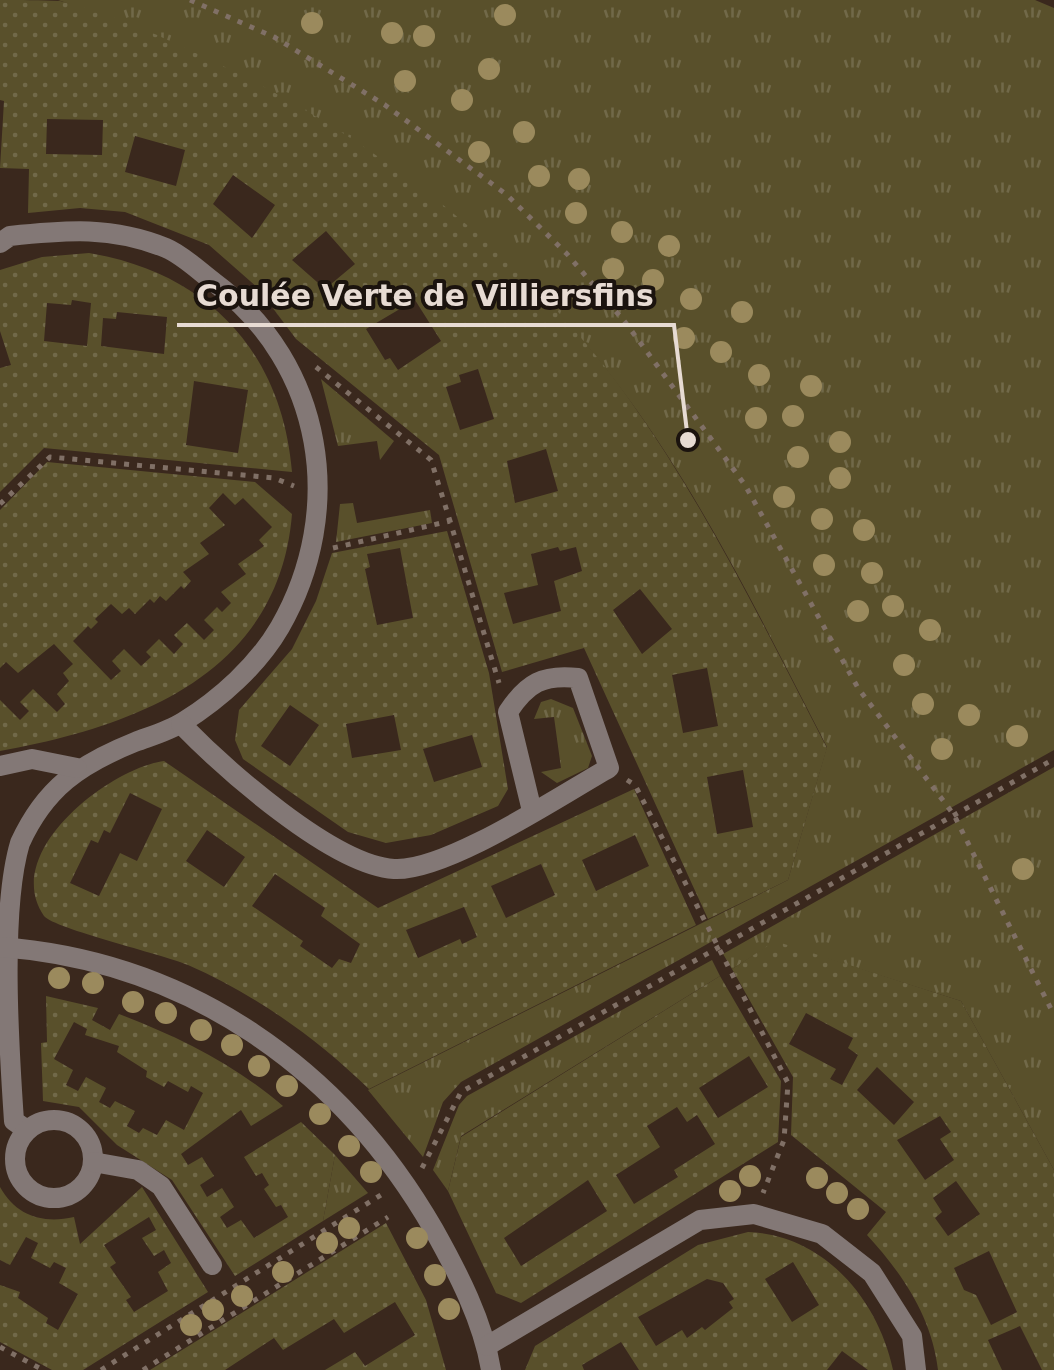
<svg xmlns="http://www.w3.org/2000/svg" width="1054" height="1370" font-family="'DejaVu Sans',sans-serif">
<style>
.grass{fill:url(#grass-tufts)}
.garden{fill:url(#garden-dots);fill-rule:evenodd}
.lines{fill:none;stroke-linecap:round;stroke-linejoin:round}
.path{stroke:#807066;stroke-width:5;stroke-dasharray:5 8;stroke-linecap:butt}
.minor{stroke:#837876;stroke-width:20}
.tree{fill:#9b8a5d}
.leader{fill:none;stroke:#e7dbd3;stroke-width:4}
.callout-dot{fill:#e7dbd3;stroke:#1b130e;stroke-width:4}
.callout-label{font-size:30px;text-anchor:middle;font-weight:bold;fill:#e7dbd3;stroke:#1b130e;stroke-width:8;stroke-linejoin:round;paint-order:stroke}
</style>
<defs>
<pattern id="grass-tufts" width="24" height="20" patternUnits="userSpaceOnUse" patternTransform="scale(2.5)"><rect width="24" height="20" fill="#59502b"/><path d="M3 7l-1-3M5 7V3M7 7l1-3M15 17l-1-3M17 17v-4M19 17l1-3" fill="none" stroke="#716949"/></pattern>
<pattern id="garden-dots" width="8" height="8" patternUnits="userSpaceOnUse" patternTransform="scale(2.5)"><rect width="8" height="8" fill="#59502b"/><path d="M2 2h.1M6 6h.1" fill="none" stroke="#716949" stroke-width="1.8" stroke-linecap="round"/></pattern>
</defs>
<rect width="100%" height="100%" fill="#3a281d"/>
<g class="grass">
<path d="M58 0H1035L1054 8V750L461 1082 443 1102 423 1157 368 1090 788 880 827 747C766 629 707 506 628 398 488 206 279 75 58 0Z"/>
<polygon points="321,379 394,441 380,460 377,441 338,446"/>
<polygon points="353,503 357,523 430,510 432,523 336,542 340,504"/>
<polygon points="551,699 573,708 592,756 588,768 557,783 541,772 561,768 554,717 534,719 541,702"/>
<polygon points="1054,767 1054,1170 961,1001 775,942 732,969 723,954"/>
<polygon points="712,960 720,976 461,1136 448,1191 433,1170 459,1105 467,1096"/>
<polygon points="335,1155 368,1193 323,1221"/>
</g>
<g class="garden">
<path d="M0 0C19 0 42 0 60 1 119 15 175 43 229 69 382 144 529 259 629 399 707 508 765 629 827 748L788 880 708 919 584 648 502 672 439 455 296 339 257 287 209 245 125 212 80 208 28 213 29 169 0 168 4 101 0 100ZM47 119 103 120 102 155 46 154ZM135 136 185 150 176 186 125 172ZM233 175 275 205 252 238 213 204ZM326 231 355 264 325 289 292 260ZM415 300 441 341 398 370 390 358 385 360 366 329ZM478 369 494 419 460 430 446 387 461 382 459 375ZM546 449 558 491 515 503 507 461ZM558 547 560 551 576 547 582 571 554 581 561 611 513 624 504 593 538 585 531 554ZM640 589 672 629 642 654 613 610ZM707 668 718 726 683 733 672 675ZM743 770 753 827 717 834 707 777Z"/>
<path d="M89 253C208 273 282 352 292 472L44 448 0 492V368L11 365 0 331V270L42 257ZM72 300 91 303 87 346 44 341 47 303 71 305ZM117 312 167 317 164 354 101 346 103 318 116 319ZM194 381 248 390 238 453 186 445Z"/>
<path d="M47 462 255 482 292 514C279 675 135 726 0 751V700L20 720 29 711 20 702 33 689 57 712 65 704 57 694 69 681 63 673 73 664 54 644 18 673 6 662 0 668V510ZM223 493 235 505 243 498 272 527 259 540 264 546 238 564 246 574 221 592 231 603 222 612 217 607 204 620 214 630 204 640 187 623 174 635 183 644 174 654 159 639 146 652 151 657 141 666 124 649 112 661 121 671 111 680 73 641 88 626 91 629 98 622 95 619 111 604 122 614 129 608 135 614 150 599 154 603 160 596 166 601 181 586 184 589 191 581 183 572 209 554 200 543 225 525 209 508Z"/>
<path d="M447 531 489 673 508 789 498 806 431 835 386 843 348 832 243 759 235 740 239 710 292 649 316 601 332 553ZM400 548 413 618 377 625 365 569 370 567 367 554ZM290 705 319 725 290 766 261 746ZM394 715 401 750 352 758 346 724ZM472 735 482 767 434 782 423 749Z"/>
<path d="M164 761 378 908 634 789 696 925 369 1089C315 1037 256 995 188 965 162 954 55 929 44 916 0 852 110 768 164 761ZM130 793 162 809 137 861 120 853 99 896 70 883 91 840 98 843 104 830 110 833ZM207 830 245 857 224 887 186 861ZM635 835 649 866 596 891 582 860ZM541 864 555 895 506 918 491 886ZM275 874 325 908 321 916 360 944 351 963 339 959 332 968 300 946 303 941 252 906ZM464 907 477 937 462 944 460 939 418 958 406 930Z"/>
<path d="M775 941 961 1001 1054 1170V1370H1042L1020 1326 988 1340 1002 1370H938C932 1317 902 1273 867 1235L886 1212 791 1135 793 1077 732 969ZM806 1013 853 1038 848 1048 858 1055 842 1085 830 1079 836 1069 789 1044ZM877 1067 914 1102 894 1125 857 1090ZM940 1116 951 1132 940 1139 954 1160 925 1180 897 1140ZM956 1181 980 1214 948 1236 935 1218 942 1212 933 1198ZM989 1251 1017 1312 991 1325 976 1295 964 1290 954 1268Z"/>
<path d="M720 976 781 1081 778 1142 521 1303 496 1293 448 1191 461 1137ZM749 1056 768 1087 718 1118 699 1088ZM677 1107 687 1122 697 1115 715 1144 674 1170 678 1177 634 1204 616 1175 660 1147 647 1126ZM588 1180 607 1211 521 1266 504 1238Z"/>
<path d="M46 996 98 1008 92 1020 110 1030 119 1014C179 1037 234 1064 283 1106L251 1126 241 1110 181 1154 188 1165 202 1157 214 1176 200 1185 207 1197 222 1188 234 1207 220 1217 227 1228 241 1220 254 1238 288 1217 281 1205 276 1207 264 1189 269 1185 262 1173 256 1176 244 1157 301 1122 335 1155 323 1221 235 1276 172 1180 117 1145 79 1107 43 1101 41 1043 47 1042ZM74 1022 87 1029 85 1035 119 1046 117 1052 147 1071 146 1077 164 1087 168 1081 188 1092 191 1086 203 1093 184 1130 166 1120 157 1135 143 1128 139 1133 127 1126 135 1111 115 1101 110 1108 99 1102 106 1088 86 1077 78 1091 66 1085 73 1070 54 1059Z"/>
<path d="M0 1187C16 1216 43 1224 74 1217L80 1244 142 1187 208 1292 83 1370H52L0 1342V1285L20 1292 18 1298 48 1318 46 1323 58 1330 78 1294 59 1283 66 1268 54 1262 50 1268 31 1258 38 1243 26 1237 10 1265 0 1260ZM149 1217 156 1230 142 1238 154 1256 164 1250 171 1263 158 1272 168 1291 134 1312 126 1300 131 1297 110 1267 116 1263 104 1245Z"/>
<polygon points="386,1223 426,1300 446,1370 325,1370 355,1352 365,1366 415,1335 395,1302 344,1333 334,1319 283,1350 274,1338 225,1370 150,1370"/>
<path d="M748 1232C824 1235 878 1299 893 1370H868L842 1351 827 1370H639L621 1342 582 1365 584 1370H525L535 1346 698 1245ZM793 1262 819 1305 792 1322 765 1279ZM707 1279 723 1283 734 1299 729 1302 733 1308 705 1330 702 1327 687 1338 682 1330 656 1346 638 1317Z"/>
</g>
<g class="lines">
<g class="path">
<polyline points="190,0 274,37 385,105 507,195 567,254 625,322 745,485 858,688 954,815 1054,1015"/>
<polyline points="316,367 431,460 450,521"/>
<polyline points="0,504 50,457 274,478 294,486"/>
<polyline points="333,548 450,521 499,683"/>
<polyline points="627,780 635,785 788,1083 784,1140 763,1193"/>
<polyline points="422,1168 461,1092 1054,759"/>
<polyline points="0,1347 43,1370"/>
<polyline points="101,1370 384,1193"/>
<polyline points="143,1370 388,1217"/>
</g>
<g class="minor">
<path d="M0 243 10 236C67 230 112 226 166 248 183 255 200 272 215 283 324 364 347 510 280 627 258 665 220 699 183 722 169 731 151 736 135 742 80 764 45 788 20 843 0 910 9 1048 14 1121L27 1130"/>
<path d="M181 724C224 768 332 865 394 869 446 872 561 795 609 768L578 678C543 674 527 683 508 712L532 811"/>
<polyline points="0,766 32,759 77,768"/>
<path d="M0 947C188 961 341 1068 434 1230 458 1273 483 1321 491 1370"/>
<circle cx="54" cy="1159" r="39"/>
<polyline points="93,1162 138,1170 161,1186 212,1265"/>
<polyline points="487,1346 700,1220 754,1214 822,1234 872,1273 912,1336 916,1370"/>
</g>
</g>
<g class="tree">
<circle cx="505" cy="15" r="11"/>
<circle cx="312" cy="23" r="11"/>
<circle cx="392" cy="33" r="11"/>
<circle cx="424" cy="36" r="11"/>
<circle cx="489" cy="69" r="11"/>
<circle cx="405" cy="81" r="11"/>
<circle cx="462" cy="100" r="11"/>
<circle cx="524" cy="132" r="11"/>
<circle cx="479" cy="152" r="11"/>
<circle cx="539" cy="176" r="11"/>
<circle cx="579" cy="179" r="11"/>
<circle cx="576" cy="213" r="11"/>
<circle cx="622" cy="232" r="11"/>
<circle cx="669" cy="246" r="11"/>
<circle cx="613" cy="269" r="11"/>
<circle cx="653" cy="280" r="11"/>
<circle cx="691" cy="299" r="11"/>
<circle cx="742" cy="312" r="11"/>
<circle cx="684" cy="338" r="11"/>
<circle cx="721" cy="352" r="11"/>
<circle cx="759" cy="375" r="11"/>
<circle cx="811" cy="386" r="11"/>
<circle cx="793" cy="416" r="11"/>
<circle cx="756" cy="418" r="11"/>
<circle cx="840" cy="442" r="11"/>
<circle cx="798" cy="457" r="11"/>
<circle cx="840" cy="478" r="11"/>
<circle cx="784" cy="497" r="11"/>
<circle cx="822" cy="519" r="11"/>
<circle cx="864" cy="530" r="11"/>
<circle cx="824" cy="565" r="11"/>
<circle cx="872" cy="573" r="11"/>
<circle cx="893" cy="606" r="11"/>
<circle cx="858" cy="611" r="11"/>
<circle cx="930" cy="630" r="11"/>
<circle cx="904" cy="665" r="11"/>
<circle cx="923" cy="704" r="11"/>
<circle cx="969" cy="715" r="11"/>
<circle cx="1017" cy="736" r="11"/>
<circle cx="942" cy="749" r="11"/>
<circle cx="1023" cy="869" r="11"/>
<circle cx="59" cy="978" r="11"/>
<circle cx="93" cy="983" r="11"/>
<circle cx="133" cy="1002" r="11"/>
<circle cx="166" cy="1013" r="11"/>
<circle cx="201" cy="1030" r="11"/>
<circle cx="232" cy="1045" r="11"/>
<circle cx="259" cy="1066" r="11"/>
<circle cx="287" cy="1086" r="11"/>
<circle cx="320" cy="1114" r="11"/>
<circle cx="349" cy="1146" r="11"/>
<circle cx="371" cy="1172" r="11"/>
<circle cx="750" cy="1176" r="11"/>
<circle cx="817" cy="1178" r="11"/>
<circle cx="730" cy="1191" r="11"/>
<circle cx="837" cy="1193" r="11"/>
<circle cx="858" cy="1209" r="11"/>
<circle cx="349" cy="1228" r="11"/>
<circle cx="417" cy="1238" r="11"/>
<circle cx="327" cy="1243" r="11"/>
<circle cx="283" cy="1272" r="11"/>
<circle cx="435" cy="1275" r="11"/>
<circle cx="242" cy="1296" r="11"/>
<circle cx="449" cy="1309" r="11"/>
<circle cx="213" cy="1310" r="11"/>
<circle cx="191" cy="1325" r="11"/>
</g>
<path class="leader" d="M688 440L674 325H177"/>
<circle class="callout-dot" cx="688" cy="440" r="10"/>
<g class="callout-label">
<text x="425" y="306">Coulée Verte de Villiersfins</text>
</g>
</svg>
